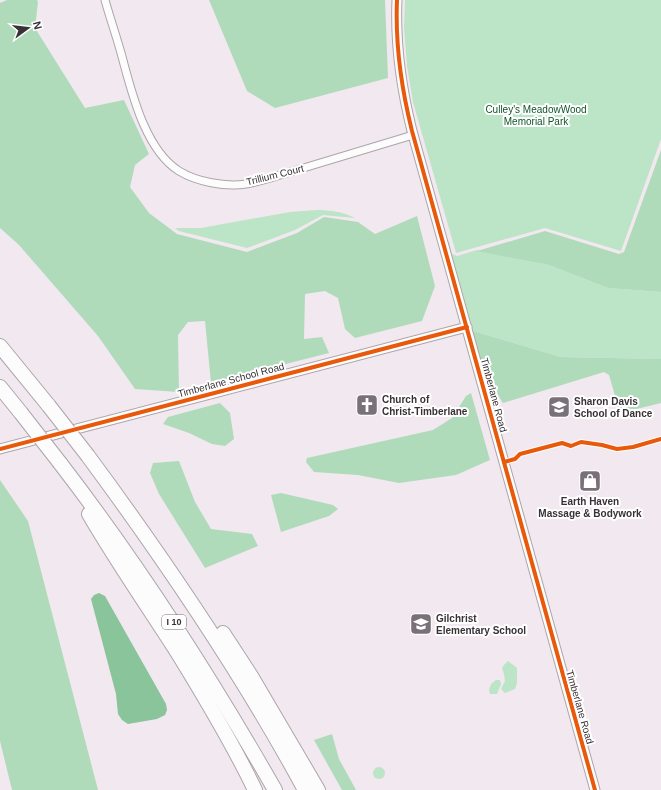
<svg xmlns="http://www.w3.org/2000/svg" width="661" height="790" font-family="Arial,sans-serif">
<style>
.green{fill:#bce4c6}
.forest{fill:#afdbbb}
.water{fill:#89c49a}
.lines{fill:none;stroke-linecap:round;stroke-linejoin:round}
.minor-casing{stroke:#aca5aa;stroke-width:9}
.tertiary-casing{stroke:#aca5aa;stroke-width:11}
.motorway-casing{stroke:#aca5aa;stroke-width:16}
.minor{stroke:#fdfcfd;stroke-width:7}
.tertiary{stroke:#fdfcfd;stroke-width:9}
.motorway{stroke:#fdfcfd;stroke-width:14}
.motorway-bridge-casing{stroke:#aca5aa;stroke-width:16;stroke-linecap:butt}
.motorway-bridge{stroke:#fdfcfd;stroke-width:14}
.cycleway-casing{stroke:#fff;stroke-width:6}
.cycleway{stroke:#e8590c;stroke-width:4}
.labels{text-anchor:middle;dominant-baseline:central;stroke-width:4;stroke-linejoin:round;paint-order:stroke}
.shield{fill:#fff;stroke:#746f72;stroke-width:1}
.shield-label{font-size:9px;font-weight:bold;fill:#383136}
.park-label{font-size:10px;fill:#105329;stroke:#fff}
.street-label{font-size:10px;fill:#383136;stroke:#fff}
.poi-label{font-size:10px;font-weight:bold;fill:#383136;stroke:#fff;text-anchor:start}
</style>
<rect width="100%" height="100%" fill="#f2e8ef"/>
<g class="green">
<polygon points="405,0 661,0 661,139 621,251 545,228 456,253 413,102 407,66 404,28"/>
<path d="M317 210C329 210 344 212 355 218L323 215 295 230 247 248 179 231 175 228H201L290 212Z"/>
<polygon points="448,241 449,241 452,254 457,256 477,250 549,265 608,288 661,292 661,359 561,357 473,331"/>
<polygon points="508,661 517,668 517,683 515,689 505,693 501,689 505,681 504,674 502,668 504,665"/>
<polygon points="496,680 500,680 501,684 497,694 490,694 489,690 491,684"/>
<circle cx="379" cy="773" r="6"/>
</g>
<g class="forest">
<polygon points="7,0 37,0 38,2 35,28 85,108 124,100 149,154 135,165 130,187 149,213 177,234 247,252 297,233 324,217 358,222 375,234 417,216 435,286 422,321 355,338 345,329 338,298 325,291 305,294 304,339 322,337 329,353 211,383 205,321 188,322 178,335 179,392 135,389 98,336 19,245 0,228 0,3"/>
<polygon points="209,0 385,0 388,78 275,108 247,91"/>
<polygon points="661,150 661,292 608,288 549,265 477,251 545,231 619,254 624,252"/>
<polygon points="473,331 561,357 661,359 661,403 620,413 609,375 604,372 503,403 484,374"/>
<polygon points="471,393 490,460 456,475 399,483 358,475 314,472 306,462 307,458 433,430 452,418 466,396"/>
<polygon points="220,403 230,413 234,439 225,446 212,444 189,433 163,424 168,417"/>
<polygon points="179,461 195,502 211,529 252,534 258,546 205,568 159,494 150,473 153,463"/>
<polygon points="0,480 28,521 98,790 12,790 0,741"/>
<polygon points="281,493 333,505 338,509 329,516 281,532 271,495"/>
<polygon points="332,734 339,759 356,790 342,790 314,740"/>
</g>
<polygon class="water" points="99,593 105,596 166,704 167,710 165,715 157,719 128,724 122,720 118,714 116,694 91,599 94,595"/>
<g class="lines">
<g class="minor-casing">
<path id="minor" d="M105 0C110 18 116 35 121 53 131 89 144 149 179 171 197 182 225 187 246 184 253 183 260 181 267 179L413 135"/>
</g>
<g class="tertiary-casing">
<g id="tertiary">
<path d="M397 0C395 46 401 87 412 131L595 790"/>
<polyline points="0,449 467,327"/>
</g>
</g>
<g class="motorway-casing">
<g id="motorway">
<polyline points="0,346 49,406"/>
<polyline points="0,387 21,413"/>
<path d="M88 456C167 563 242 673 305 790"/>
<path d="M60 463C140 567 210 676 275 790"/>
<path d="M89 514C117 562 149 608 179 655 206 699 233 744 255 790"/>
<polyline points="223,633 251,676 318,790"/>
</g>
</g>
<use href="#minor" class="minor"/>
<use href="#tertiary" class="tertiary"/>
<use href="#motorway" class="motorway"/>
<g class="motorway-bridge-casing">
<g id="motorway-bridge">
<polyline points="49,406 88,456"/>
<polyline points="21,413 60,463"/>
</g>
</g>
<use href="#motorway-bridge" class="motorway-bridge"/>
<g class="cycleway-casing">
<g id="cycleway">
<path d="M397 0C395 46 401 87 412 131L595 790"/>
<polyline points="0,449 467,327"/>
<polyline points="504,462 515,459 520,454 562,443 571,446 581,442 602,445 617,449 633,447 661,439"/>
</g>
</g>
<use href="#cycleway" class="cycleway"/>
</g>
<defs>
<g id="church-square" transform="scale(1.15)"><rect x="-9" y="-9" width="18" height="18" rx="4" fill="#797177" stroke="#fff"/><path d="M-1.2-6h2.4v3.5h3.3v2.4h-3.3V6h-2.4V-.1h-3.3v-2.4h3.3Z" fill="#fff"/></g>
<g id="school-square" transform="scale(1.15)"><rect x="-9" y="-9" width="18" height="18" rx="4" fill="#797177" stroke="#fff"/><path d="M0-5L7-2L0 1L-7-2ZM-4 1L0 2.5L4 1V4Q0 6-4 4Z" fill="#fff"/></g>
<g id="shop-square" transform="scale(1.15)"><rect x="-9" y="-9" width="18" height="18" rx="4" fill="#797177" stroke="#fff"/><path d="M-5-2.5h2.3a2.7 3.5 0 0 1 5.4 0H5L5.5 6h-11ZM-1.5-2.5h3a1.5 2.3 0 0 0-3 0Z" fill="#fff"/></g>
</defs>
<g fill-rule="evenodd">
<use href="#church-square" x="367" y="405"/>
<use href="#school-square" x="559" y="407"/>
<use href="#shop-square" x="590" y="481"/>
<use href="#school-square" x="421" y="624"/>
</g>
<g class="labels">
<rect class="shield" x="162" y="615" width="24" height="14" rx="3"/>
<g class="shield-label">
<text x="174" y="622">I 10</text>
</g>
<g class="park-label">
<text x="536" y="109">Culley's MeadowWood<tspan x="536" dy="12">Memorial Park</tspan></text>
</g>
<g class="street-label">
<text transform="translate(275 175) rotate(-14)">Trillium Court</text>
<text transform="translate(231 380) rotate(-15)">Timberlane School Road</text>
<text transform="translate(494 395) rotate(75)">Timberlane Road</text>
<text transform="translate(580 707) rotate(74)">Timberlane Road</text>
</g>
<g class="poi-label">
<text x="382" y="399">Church of<tspan x="382" dy="12">Christ-Timberlane</tspan></text>
<text x="574" y="401">Sharon Davis<tspan x="574" dy="12">School of Dance</tspan></text>
<text x="590" y="501" text-anchor="middle">Earth Haven<tspan x="590" dy="12">Massage &amp; Bodywork</tspan></text>
<text x="436" y="618">Gilchrist<tspan x="436" dy="12">Elementary School</tspan></text>
</g>
</g>
<g transform="translate(28 28) rotate(75)" stroke="#ffffff" stroke-width="3" paint-order="stroke">
<path d="M0-3L7 15L0 10L-7 15Z" fill="#383136"/>
<text y="-6" font-size="11" font-weight="bold" text-anchor="middle" fill="#383136">N</text>
</g>
</svg>
